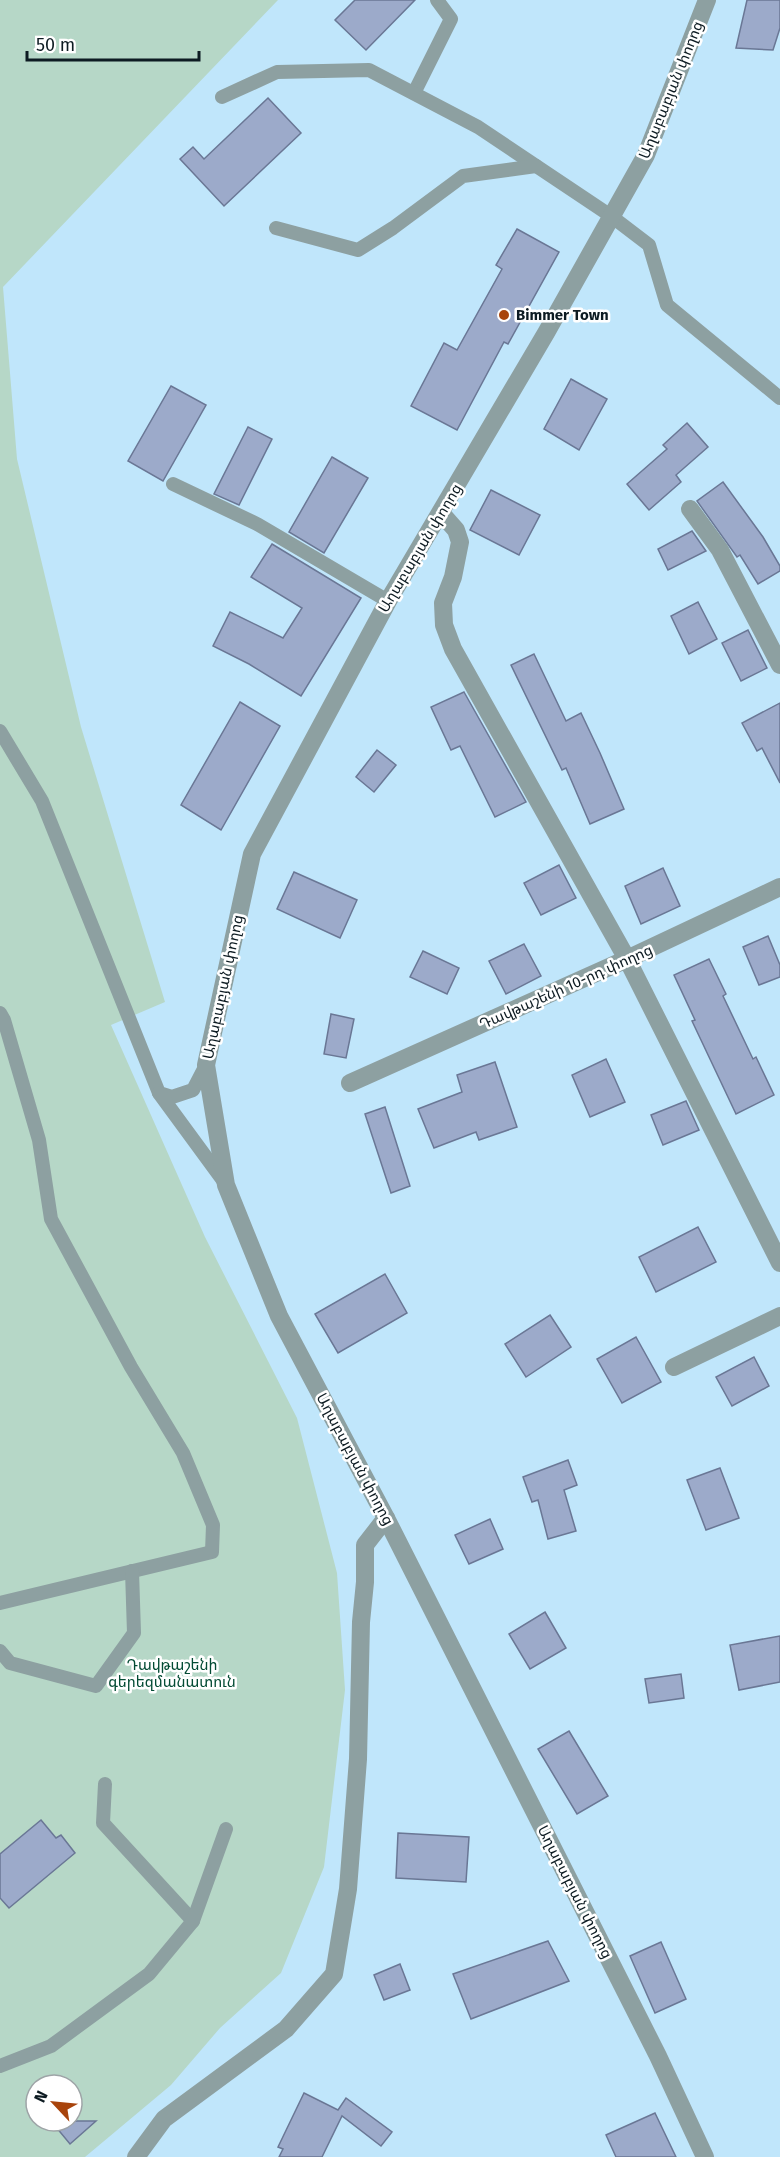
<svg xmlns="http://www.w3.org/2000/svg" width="780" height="2157" font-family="'Fira Sans','Noto Sans Armenian',sans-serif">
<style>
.green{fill:#b6d7c7;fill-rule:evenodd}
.building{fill:#9caaca;stroke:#6a7795;stroke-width:1.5}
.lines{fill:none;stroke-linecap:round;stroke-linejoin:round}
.service{stroke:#8da0a1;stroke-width:14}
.minor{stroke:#8da0a1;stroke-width:18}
.tertiary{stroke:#8da0a1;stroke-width:18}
.poi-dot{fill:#a8440c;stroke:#fff;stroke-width:2}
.labels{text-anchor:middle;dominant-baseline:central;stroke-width:5;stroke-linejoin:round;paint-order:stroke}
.street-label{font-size:15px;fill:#0d1b22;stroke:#fff}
.poi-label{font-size:15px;font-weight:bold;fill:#0d1b22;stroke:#fff;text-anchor:start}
.park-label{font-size:15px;fill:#034b34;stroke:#fff}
</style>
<rect width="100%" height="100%" fill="#c0e6fb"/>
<path class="green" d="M0 0H278L3 287 17 459 81 727 165 1002 111 1025 205 1237 297 1418 337 1573 345 1690 324 1867 281 1973 220 2028 171 2085 85 2157H0ZM36 2085H72V2121H36Z"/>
<g class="building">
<polygon points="355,0 415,0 366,50 335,20"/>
<polygon points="747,0 780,0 780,28 773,50 736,48"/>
<polygon points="268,98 301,133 224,206 180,159 193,147 204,159"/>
<polygon points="517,229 559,252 508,344 504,342 457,430 411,406 444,343 457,350 502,269 496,265"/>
<polygon points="571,379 607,399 579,450 544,429"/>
<polygon points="171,386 206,405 163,481 128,461"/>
<polygon points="687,423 708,447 676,475 681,482 649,510 627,484 667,449 663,445"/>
<polygon points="248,427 272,439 239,505 214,494"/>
<polygon points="332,457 368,478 324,553 289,532"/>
<polygon points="723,482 763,537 780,566 780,571 758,584 740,555 737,557 697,501"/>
<polygon points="491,490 540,515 519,555 470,530"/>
<polygon points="692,531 706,551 668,570 658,549"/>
<polygon points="272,544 361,598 301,696 249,664 213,646 230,612 283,638 302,608 251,577"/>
<polygon points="698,602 717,639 689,654 671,616"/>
<polygon points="748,630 767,668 741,681 722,643"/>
<polygon points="534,654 566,721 581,713 600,753 624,809 590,824 566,768 562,770 511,665"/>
<polygon points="464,692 526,802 495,817 460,746 451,750 431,707"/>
<polygon points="240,702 280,726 221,830 181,805"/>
<polygon points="780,703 780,783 762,748 757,751 742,723"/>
<polygon points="377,750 396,765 374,792 356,777"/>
<polygon points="559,865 576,898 541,915 524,883"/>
<polygon points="663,868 680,906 641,924 625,886"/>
<polygon points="294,872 357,900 340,938 277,909"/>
<polygon points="768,936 780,965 780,977 759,985 743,947"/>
<polygon points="524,944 541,976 506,994 489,961"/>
<polygon points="423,951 459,968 447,994 410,977"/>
<polygon points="709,959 726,994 723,996 753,1059 756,1057 774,1095 736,1114 692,1021 695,1020 674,975"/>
<polygon points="331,1014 354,1019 346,1058 324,1054"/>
<polygon points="606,1059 625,1102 590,1117 572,1075"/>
<polygon points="495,1062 517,1127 479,1140 476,1132 434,1148 418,1109 462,1092 457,1075"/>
<polygon points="686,1101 699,1130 663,1145 651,1115"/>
<polygon points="385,1107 410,1186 391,1193 365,1114"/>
<polygon points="698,1227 716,1262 656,1292 639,1257"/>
<polygon points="385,1274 407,1313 338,1353 315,1314"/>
<polygon points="550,1315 571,1347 526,1377 505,1344"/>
<polygon points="636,1337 661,1382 622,1403 597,1359"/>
<polygon points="754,1357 769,1386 732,1406 716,1377"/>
<polygon points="568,1460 577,1485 564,1490 576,1531 548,1539 538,1500 532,1502 523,1477"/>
<polygon points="720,1468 739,1518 706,1530 687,1480"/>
<polygon points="490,1519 503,1549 469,1564 455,1535"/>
<polygon points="545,1612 566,1648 530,1669 509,1634"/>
<polygon points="780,1636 780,1682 739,1690 730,1645"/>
<polygon points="681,1674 684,1698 649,1703 645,1679"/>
<polygon points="569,1731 608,1796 577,1814 538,1749"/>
<polygon points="41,1820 56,1838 61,1835 75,1853 9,1908 0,1898 0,1854"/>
<polygon points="398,1833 469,1837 466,1882 396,1878"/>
<polygon points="548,1941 569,1981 471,2019 453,1974"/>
<polygon points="661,1942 686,1999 655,2013 630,1956"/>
<polygon points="400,1964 410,1990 384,2000 374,1975"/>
<polygon points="304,2093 338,2110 346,2098 392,2132 381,2146 342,2116 322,2157 279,2157 283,2149 278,2147"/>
<polygon points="655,2113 676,2157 616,2157 606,2135"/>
<polygon points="51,2121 96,2121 70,2144"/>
</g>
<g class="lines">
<g class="service">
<polyline points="414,93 451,19 437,0"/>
<polyline points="222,97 277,72 369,70 478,127 611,216 649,245 667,305 780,398"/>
<polyline points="276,228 358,250 393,228 463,176 536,166"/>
<polyline points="173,484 257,524 388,601"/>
<polyline points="0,731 42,801 159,1093 172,1097 193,1090 206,1065"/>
<polyline points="0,1013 4,1020 39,1140 51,1219 131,1367 183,1453 213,1525 212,1552 0,1603"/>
<polyline points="159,1093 225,1183"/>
<polyline points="0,1651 10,1663 96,1686 134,1633 132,1571"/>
<polyline points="105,1784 103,1823 193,1921"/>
<polyline points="0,2066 51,2046 149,1974 193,1921 226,1829"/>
</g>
<g class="minor">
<polyline points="690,509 720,550 780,665"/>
<polyline points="441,513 456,530 460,542 453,577 443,603 444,625 453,649 627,959 780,1263"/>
<polyline points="350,1083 627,959 780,887"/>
<polyline points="674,1367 780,1316"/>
<polyline points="136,2157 164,2119 286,2029 334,1974 348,1889 358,1759 361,1622 365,1582 365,1545 386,1518"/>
</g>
<polyline class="tertiary" points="705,2157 658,2056 386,1518 279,1316 226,1185 206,1065 252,854 388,601 546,333 646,155 707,0"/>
</g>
<circle class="poi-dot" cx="504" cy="315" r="6"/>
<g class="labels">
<g class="street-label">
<text transform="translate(671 90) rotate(-68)">Աղաբաբյան փողոց</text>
<text transform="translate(420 548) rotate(-59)">Աղաբաբյան փողոց</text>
<text transform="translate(223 987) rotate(-78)">Աղաբաբյան փողոց</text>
<text transform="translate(566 987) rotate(-24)">Դավթաշենի 10-րդ փողոց</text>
<text transform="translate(355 1459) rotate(62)">Աղաբաբյան փողոց</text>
<text transform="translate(575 1892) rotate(63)">Աղաբաբյան փողոց</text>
</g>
<g class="poi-label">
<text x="516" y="315">Bimmer Town</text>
</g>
<g class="park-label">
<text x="172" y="1665">Դավթաշենի<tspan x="172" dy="17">գերեզմանատուն</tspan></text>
</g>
</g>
<g transform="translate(54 2103) rotate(296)"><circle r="28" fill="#ffffff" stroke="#9ea4a7" stroke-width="1.5"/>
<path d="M0-4.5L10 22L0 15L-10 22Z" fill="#a8440c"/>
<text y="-9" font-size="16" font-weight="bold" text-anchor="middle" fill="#0d1b22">N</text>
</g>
<path d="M27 51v9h172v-9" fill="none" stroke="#0d1b22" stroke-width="3"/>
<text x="36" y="51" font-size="18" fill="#0d1b22" stroke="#ffffff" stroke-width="4.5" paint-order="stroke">50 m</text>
</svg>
